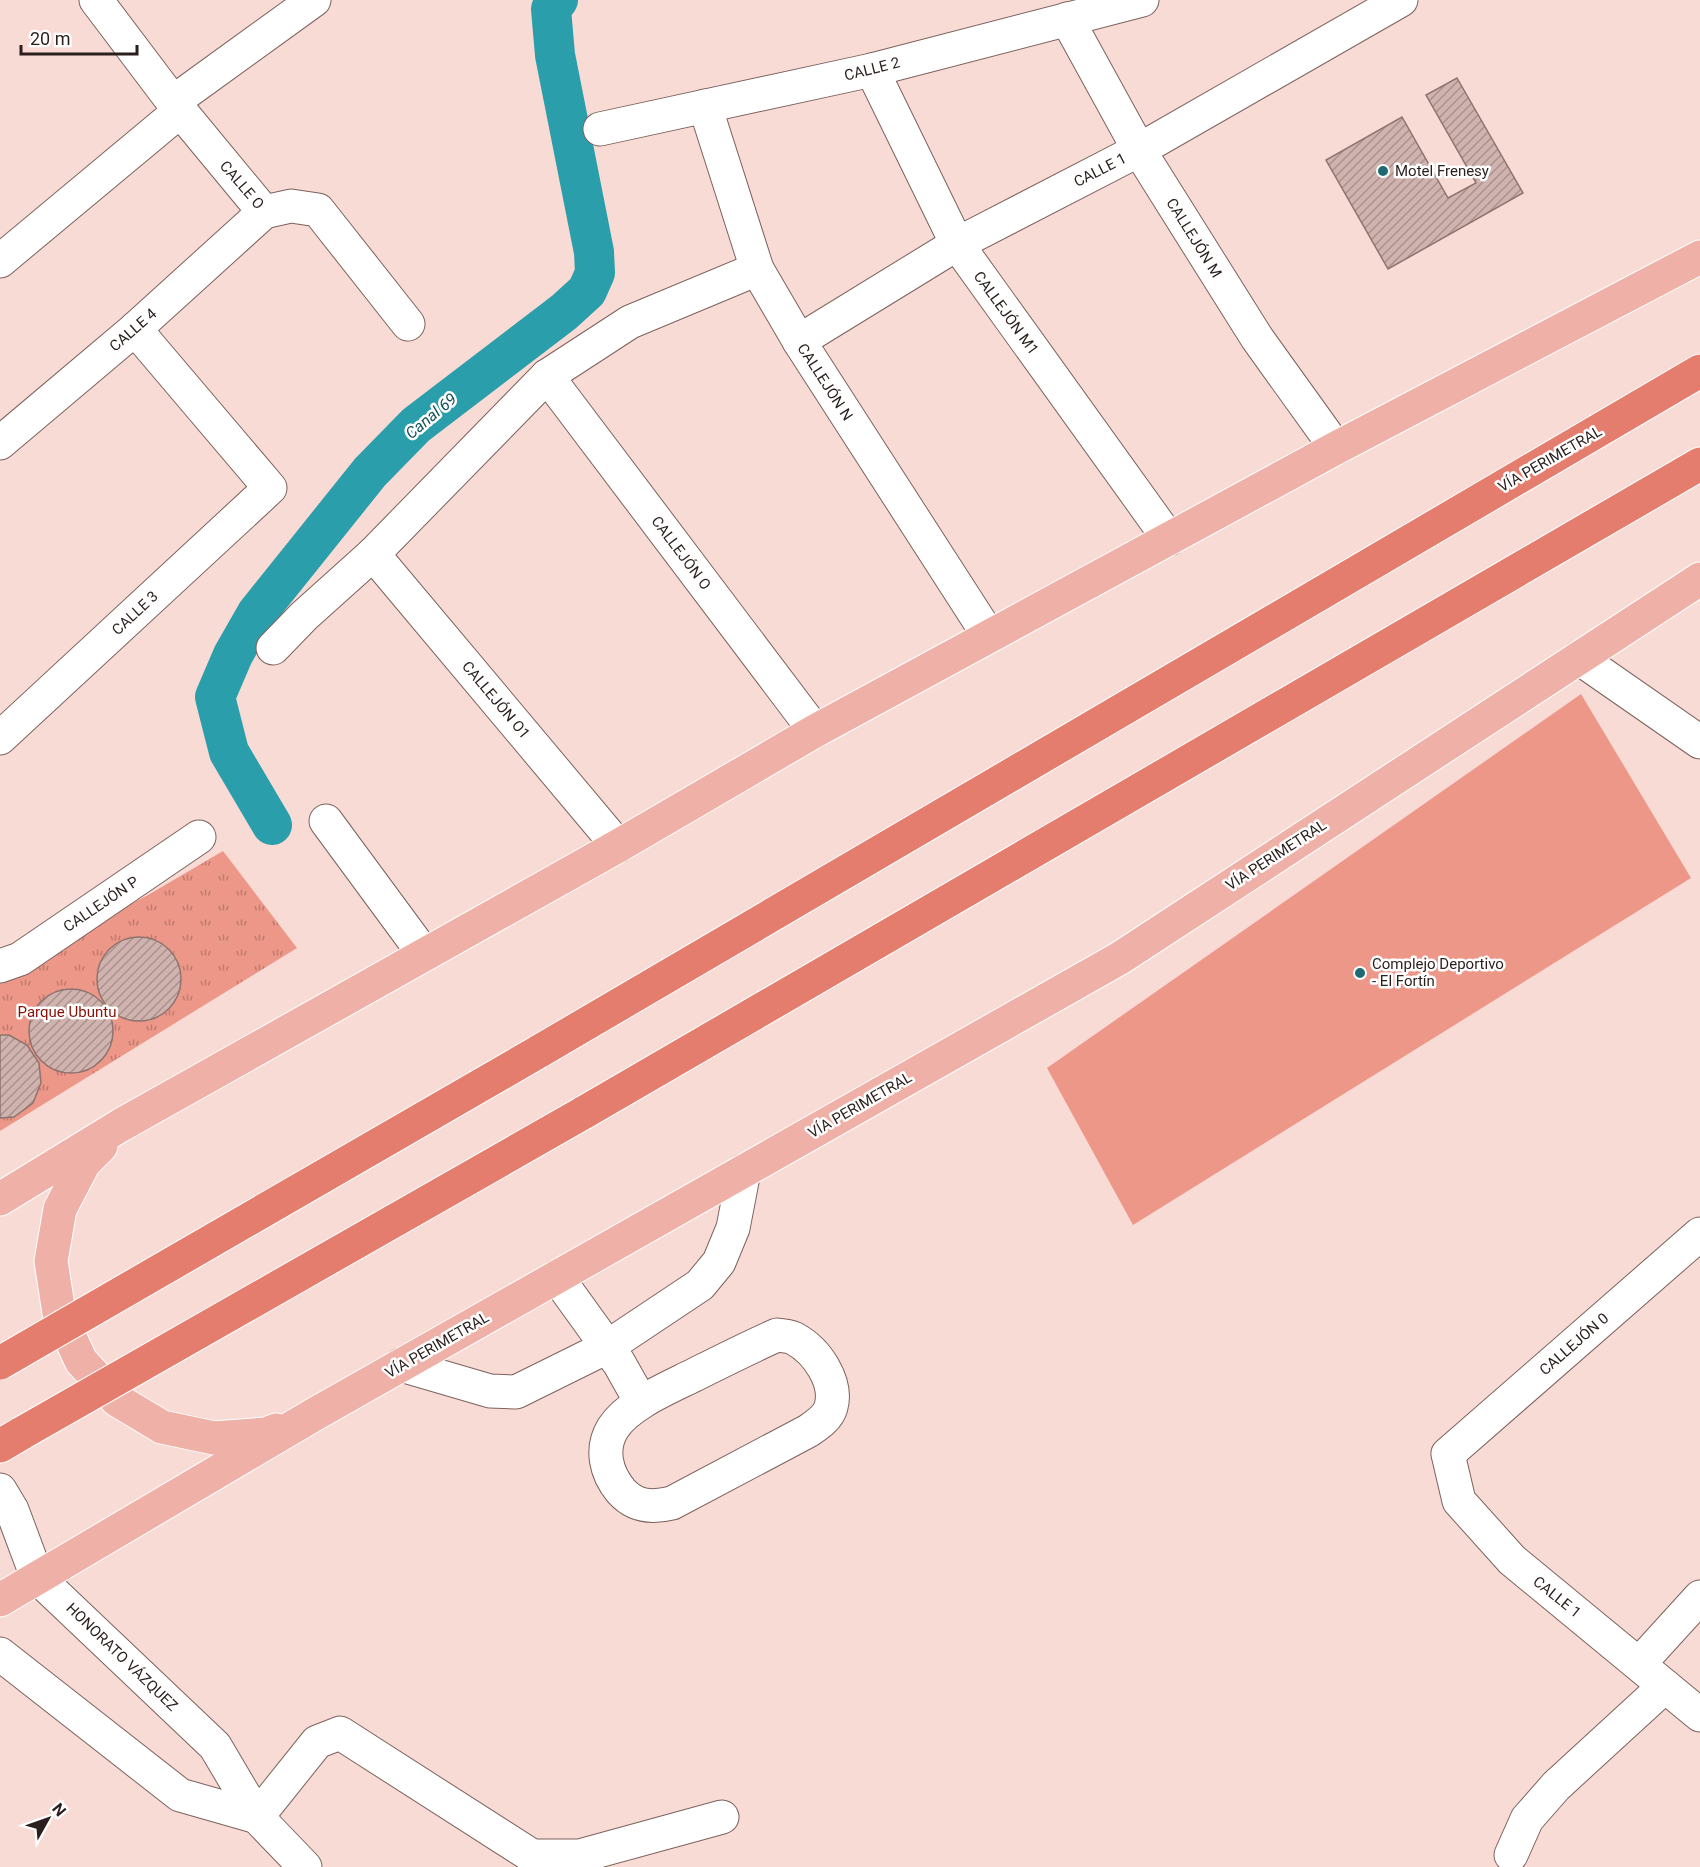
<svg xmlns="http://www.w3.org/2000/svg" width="1700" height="1867" font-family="Roboto,sans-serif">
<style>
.park{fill:url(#park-tufts)}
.pitch{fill:#ed9789}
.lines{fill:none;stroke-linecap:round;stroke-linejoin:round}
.canal{stroke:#2a9eab;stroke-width:40}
.building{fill:url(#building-hatch);stroke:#8e736e;stroke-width:1.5}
.minor-casing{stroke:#7c625d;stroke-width:35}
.major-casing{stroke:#fff;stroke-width:35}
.highway-casing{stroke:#fff;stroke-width:35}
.minor{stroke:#fff;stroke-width:33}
.major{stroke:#efb1a7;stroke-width:33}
.highway{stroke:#e47d6d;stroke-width:33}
.highway-bridge-casing{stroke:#fff;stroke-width:35;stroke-linecap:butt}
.highway-bridge{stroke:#e47d6d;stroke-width:33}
.poi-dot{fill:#1e6972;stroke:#fff;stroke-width:2}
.labels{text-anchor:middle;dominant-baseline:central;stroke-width:5;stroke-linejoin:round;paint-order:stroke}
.street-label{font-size:15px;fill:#2a1f1d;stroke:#fff}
.poi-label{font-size:15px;fill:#2a1f1d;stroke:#fff;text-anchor:start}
.park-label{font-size:15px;fill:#891007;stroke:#fff}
.water-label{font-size:16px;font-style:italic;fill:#14535a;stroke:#fff}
</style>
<defs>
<pattern id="park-tufts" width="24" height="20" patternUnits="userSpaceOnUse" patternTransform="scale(1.5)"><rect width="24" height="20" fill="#ed9789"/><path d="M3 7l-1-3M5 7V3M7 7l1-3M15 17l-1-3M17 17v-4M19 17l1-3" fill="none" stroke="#c07b6f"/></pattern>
<pattern id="building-hatch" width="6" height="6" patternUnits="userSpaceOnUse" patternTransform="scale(1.5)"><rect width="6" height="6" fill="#d0b3ae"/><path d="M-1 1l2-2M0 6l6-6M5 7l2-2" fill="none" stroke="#a9918d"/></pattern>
</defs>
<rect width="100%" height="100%" fill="#f9dbd5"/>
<polygon class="park" points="223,851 297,948 0,1131 0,973 148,895"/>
<polygon class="pitch" points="1581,694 1691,878 1133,1225 1047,1068"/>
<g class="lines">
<polyline class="canal" points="272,825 229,752 215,697 233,655 257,613 370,472 416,425 564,312 587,291 595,273 594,252 555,55 551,9 558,0"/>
</g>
<g class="building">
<polygon points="1457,78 1523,193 1388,269 1326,160 1402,117 1448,198 1476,183 1426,95"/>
<circle cx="139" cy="979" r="42"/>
<circle cx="71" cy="1031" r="42"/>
<polygon points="0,1035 9,1035 27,1045 39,1063 41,1083 33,1103 14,1117 0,1118"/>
</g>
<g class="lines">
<g class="minor-casing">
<g id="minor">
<polyline points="96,0 173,102 264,212"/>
<polyline points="1067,19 1139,150 1257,338 1336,448"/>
<polyline points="872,70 957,244 1169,539"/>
<polyline points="173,102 314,0"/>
<polyline points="705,106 757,269 799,341 989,636"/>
<polyline points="600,129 872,70 1142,0"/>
<polyline points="0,261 180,111"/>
<polyline points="799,341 957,244 1139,150 1401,0"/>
<polyline points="547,376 815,731"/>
<polyline points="0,443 135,329 264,212 291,206 318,210 408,324"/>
<polyline points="373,554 618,846"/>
<polyline points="273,648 304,616 373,554 547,376 630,322 757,269"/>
<polyline points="1579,658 1700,742"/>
<polyline points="0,738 270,488 135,329"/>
<polyline points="326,821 424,954"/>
<polyline points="0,966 20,959 199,837"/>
<polyline points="1700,1234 1448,1454 1459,1501 1512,1560 1700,1715"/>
<polyline points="557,1277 619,1363 641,1402"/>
<path d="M777 1335C783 1336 791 1336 795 1339 817 1351 838 1382 831 1407 828 1418 817 1425 808 1431L672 1503C652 1508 635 1507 621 1491 606 1473 600 1449 613 1428 629 1403 673 1386 698 1373 724 1360 750 1347 777 1335Z"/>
<polyline points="401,1365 490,1391 516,1392 607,1347 700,1285 719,1262 733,1228 744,1171"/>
<polyline points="0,1490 12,1510 37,1577 215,1746 257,1817 305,1867"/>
<polyline points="0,1654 180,1795 257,1817"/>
<polyline points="1639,1664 1700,1597"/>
<polyline points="257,1817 317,1742 340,1733 532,1856 580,1856 722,1817"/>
<polyline points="1511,1855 1527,1819 1556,1786 1665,1686"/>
</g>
</g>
<g class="major-casing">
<g id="major">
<polyline points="101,1146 84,1163 60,1209 51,1261 59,1313 81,1361 117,1400 162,1427 214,1438 266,1434 276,1430"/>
<polyline points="0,1199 121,1125 618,846 815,731 1336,448 1700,257"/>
<polyline points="0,1600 315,1414 1120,958 1700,579"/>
</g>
</g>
<g class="highway-casing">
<g id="highway">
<polyline points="538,1052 1700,371"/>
<polyline points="583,1113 1700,464"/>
<polyline points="0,1446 22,1433"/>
</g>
</g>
<use href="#minor" class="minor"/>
<use href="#major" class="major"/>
<use href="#highway" class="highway"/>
<g class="highway-bridge-casing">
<g id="highway-bridge">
<polyline points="0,1363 538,1052"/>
<polyline points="22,1433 583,1113"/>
</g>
</g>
<use href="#highway-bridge" class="highway-bridge"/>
</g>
<g class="poi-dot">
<circle cx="1383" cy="171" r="6"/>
<circle cx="1360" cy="973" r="6"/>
</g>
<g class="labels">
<g class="street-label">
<text transform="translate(872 69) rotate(-14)">CALLE 2</text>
<text transform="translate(1100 170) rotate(-27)">CALLE 1</text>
<text transform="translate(242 185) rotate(49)">CALLE O</text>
<text transform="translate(1194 238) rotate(58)">CALLEJÓN M</text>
<text transform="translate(1006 313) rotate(54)">CALLEJÓN M1</text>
<text transform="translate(133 330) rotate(-41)">CALLE 4</text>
<text transform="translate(825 382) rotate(57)">CALLEJÓN N</text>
<text transform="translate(1550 459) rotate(-30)">VÍA PERIMETRAL</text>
<text transform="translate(681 553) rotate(53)">CALLEJÓN O</text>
<text transform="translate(135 613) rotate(-43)">CALLE 3</text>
<text transform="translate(496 700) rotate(50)">CALLEJÓN O1</text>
<text transform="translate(1276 855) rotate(-33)">VÍA PERIMETRAL</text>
<text transform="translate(101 904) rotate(-34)">CALLEJÓN P</text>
<text transform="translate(860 1105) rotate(-30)">VÍA PERIMETRAL</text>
<text transform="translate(1574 1344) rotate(-41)">CALLEJÓN 0</text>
<text transform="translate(437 1345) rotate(-30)">VÍA PERIMETRAL</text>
<text transform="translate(1557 1597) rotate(39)">CALLE 1</text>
<text transform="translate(122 1657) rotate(44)">HONORATO VÁZQUEZ</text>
</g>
<g class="poi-label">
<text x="1395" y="171">Motel Frenesy</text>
<text x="1372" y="964">Complejo Deportivo<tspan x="1372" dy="17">- El Fortín</tspan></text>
</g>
<g class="park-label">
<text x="67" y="1012">Parque Ubuntu</text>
</g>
<g class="water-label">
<text transform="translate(431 416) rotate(-40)">Canal 69</text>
</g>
</g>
<g transform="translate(48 1819) rotate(50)" stroke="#ffffff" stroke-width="4.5" paint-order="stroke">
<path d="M0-4.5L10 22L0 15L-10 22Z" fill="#2a1f1d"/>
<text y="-9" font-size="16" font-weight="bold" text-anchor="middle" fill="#2a1f1d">N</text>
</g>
<path d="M21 45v9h116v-9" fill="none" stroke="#2a1f1d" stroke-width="3"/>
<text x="30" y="45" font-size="18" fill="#2a1f1d" stroke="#ffffff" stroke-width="4.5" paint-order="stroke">20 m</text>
</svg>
